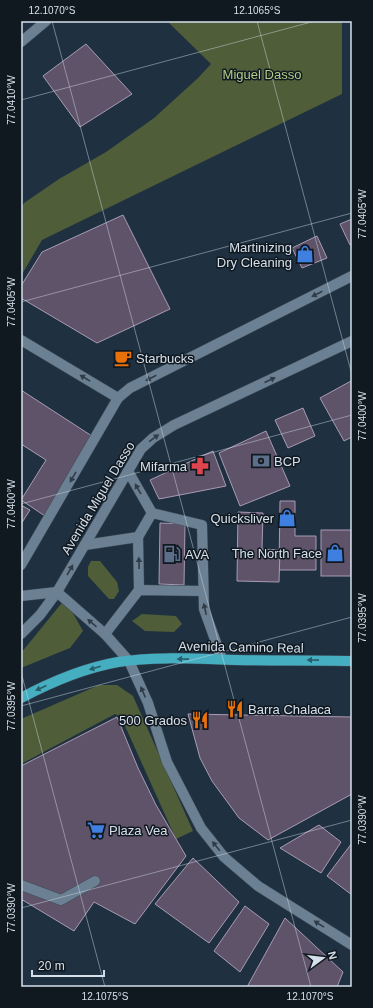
<svg xmlns="http://www.w3.org/2000/svg" width="373" height="1008" font-family="Helvetica,sans-serif">
<style>
.green{fill:#4f5d38}
.building{fill:#5f5369;stroke:#a89bb4}
.lines{fill:none;stroke-linecap:round;stroke-linejoin:round}
.minor-casing{stroke:#3d4d5a;stroke-width:11}
.major-casing{stroke:#3d4d5a;stroke-width:11}
.minor{stroke:#6b8092;stroke-width:10}
.major{stroke:#45afc1;stroke-width:10}
.oneway{fill:#303c48}
.oneway2{fill:#285c68}
.ticks{fill:none;stroke:#d5e0eb;stroke-width:1;stroke-opacity:0.45}
.labels{text-anchor:middle;dominant-baseline:central;stroke-width:3;stroke-linejoin:round;paint-order:stroke}
.park-label{font-size:13px;fill:#b1cd87;stroke:#101820}
.poi-label{font-size:13px;fill:#d5e0eb;stroke:#101820;text-anchor:end}
.street-label{font-size:13px;fill:#d5e0eb;stroke:#101820}
.neatline{fill:none;stroke:#d5e0eb;stroke-width:1.5}
.ticks-label{font-size:10px;text-anchor:middle;fill:#d5e0eb}
</style>
<rect width="100%" height="100%" fill="#1f3141"/>
<g class="green">
<polygon points="167,21 342,21 342,94 42,240 21,276 21,209 24,203 59,179 106,152 154,118 198,78 211,64"/>
<polygon points="91,561 100,561 117,582 119,591 114,599 109,599 88,576 88,567"/>
<polygon points="65,599 83,631 70,648 21,668 21,653"/>
<polygon points="142,614 176,616 182,624 174,632 145,631 132,621"/>
<polygon points="99,685 117,685 133,696 193,831 176,839 121,717 115,714 21,764 21,719"/>
</g>
<g class="building">
<polygon points="86,44 132,94 80,127 43,76"/>
<polygon points="123,215 170,309 97,343 21,298 21,286 42,252"/>
<polygon points="352,219 352,244 350,245 340,224"/>
<polygon points="317,236 327,258 302,268 292,248"/>
<polygon points="351,381 352,383 352,437 344,441 320,398"/>
<polygon points="21,390 95,438 45,516 21,500 46,460 21,444"/>
<polygon points="303,408 315,436 288,448 275,420"/>
<polygon points="266,431 290,486 240,506 219,453"/>
<polygon points="213,451 226,486 159,499 150,480"/>
<polygon points="280,501 295,501 295,536 316,536 316,570 279,570"/>
<polygon points="21,505 30,510 21,524"/>
<polygon points="238,512 263,513 262,549 280,550 279,582 237,581"/>
<polygon points="160,523 185,524 184,585 159,584"/>
<rect x="321" y="530" width="30" height="46"/>
<polygon points="188,714 352,717 352,794 268,840 239,818 212,781 200,758"/>
<polygon points="117,717 138,768 156,805 186,856 135,924 94,902 74,931 21,899 21,766"/>
<polygon points="319,825 341,842 321,873 280,848"/>
<polygon points="352,843 352,895 327,876"/>
<polygon points="193,858 239,902 209,943 155,904"/>
<polygon points="245,906 269,924 240,972 214,951"/>
<polygon points="285,918 343,972 337,987 247,987"/>
</g>
<g class="lines">
<g class="minor-casing">
<g id="minor">
<polyline points="21,42 46,21"/>
<polyline points="21,340 118,398"/>
<polyline points="152,513 202,525 204,609 222,659"/>
<polyline points="138,537 139,590"/>
<polyline points="85,545 138,537 152,513 128,471"/>
<polyline points="21,565 118,398 130,388 352,276"/>
<polyline points="21,596 57,592 105,634 129,661 148,703 167,762 201,828 224,857 258,886 352,945"/>
<polyline points="21,634 40,615 57,592 141,449 153,438 174,425 352,341"/>
<polyline points="105,634 139,590 203,591"/>
<polyline points="21,885 61,900 95,881"/>
</g>
</g>
<g class="major-casing">
<path id="major" d="M21 698C51 682 84 668 118 662 157 656 197 659 236 660 275 661 313 660 352 661"/>
</g>
<use href="#minor" class="minor"/>
<use href="#major" class="major"/>
</g>
<defs><path id="oneway-solid" d="M-6-.8H1V-3.2L6.5 0L1 3.2V.8H-6Z"/></defs>
<g class="oneway">
<use href="#oneway-solid" transform="translate(317 294) rotate(153)"/>
<use href="#oneway-solid" transform="translate(85 378) rotate(-149)"/>
<use href="#oneway-solid" transform="translate(151 378) rotate(153)"/>
<use href="#oneway-solid" transform="translate(270 380) rotate(-25)"/>
<use href="#oneway-solid" transform="translate(154 438) rotate(-36)"/>
<use href="#oneway-solid" transform="translate(73 477) rotate(120)"/>
<use href="#oneway-solid" transform="translate(138 489) rotate(-120)"/>
<use href="#oneway-solid" transform="translate(139 563) rotate(-91)"/>
<use href="#oneway-solid" transform="translate(70 570) rotate(-60)"/>
<use href="#oneway-solid" transform="translate(205 609) rotate(-102)"/>
<use href="#oneway-solid" transform="translate(92 623) rotate(-139)"/>
<use href="#oneway-solid" transform="translate(143 692) rotate(-114)"/>
<use href="#oneway-solid" transform="translate(216 846) rotate(-129)"/>
<use href="#oneway-solid" transform="translate(319 924) rotate(-148)"/>
</g>
<g class="oneway2">
<use href="#oneway-solid" transform="translate(183 659) rotate(-179)"/>
<use href="#oneway-solid" transform="translate(313 660) rotate(-179)"/>
<use href="#oneway-solid" transform="translate(95 668) rotate(164)"/>
<use href="#oneway-solid" transform="translate(41 688) rotate(156)"/>
</g>
<path class="ticks" d="M52 21 311 987M257 21 352 375M21 100 315 21M21 302 352 213M21 504 352 415M21 672 105 987M21 706 352 617M21 908 352 820"/>
<defs>
<g id="shop-bare" transform="scale(1.38)"><path d="M-5-2.5h2.3a2.7 3.5 0 0 1 5.4 0H5L5.5 6h-11ZM-1.5-2.5h3a1.5 2.3 0 0 0-3 0Z" fill="#3f7fe0" stroke="#101820" stroke-width="2.5" paint-order="stroke"/></g>
<g id="cafe-bare" transform="scale(1.38)"><path d="M-5.5-4.5H6V0H3Q3 3.5 0 3.5H-2.5Q-5.5 3.5-5.5 0ZM3-3.2v2h1.7v-2ZM-6 4.5H4V6H-6Z" fill="#e8710a" stroke="#101820" stroke-width="2.5" paint-order="stroke"/></g>
<g id="bank-bare" transform="scale(1.38)"><path d="M-6-4H6V4H-6ZM0-2.3a2.3 2.3 0 1 0 0 4.6a2.3 2.3 0 1 0 0-4.6Z" fill="#5c6f8a" stroke="#101820" stroke-width="2.5" paint-order="stroke"/></g>
<g id="pharmacy-bare" transform="scale(1.38)"><path d="M-2-6h4v4h4v4h-4v4h-4v-4h-4v-4h4Z" fill="#e0444e" stroke="#101820" stroke-width="2.5" paint-order="stroke"/></g>
<g id="fuel-bare" transform="scale(1.38)"><path d="M-5.5-6h7V0h2V4h1.3V-2.5L3-4.5l.8-.8L6-3V5H2.5V1h-1V6h-7ZM-4.2-4.7v3.2H.2V-4.7Z" fill="#5c6f8a" stroke="#101820" stroke-width="2.5" paint-order="stroke"/></g>
<g id="restaurant-bare" transform="scale(1.38)"><path d="M-5-6h1v4h1v-4h1v4h1v-4h1v5L-1.5 .5V6h-2V.5L-5-1ZM5-6V6H3V1.5H1.5Q1.5-4 5-6Z" fill="#e8710a" stroke="#101820" stroke-width="2.5" paint-order="stroke"/></g>
<g id="supermarket-bare" transform="scale(1.38)"><path d="M-6-5.5h2.5l.6 2H6L4.5 2H-2.5L-4.4-4H-6ZM-1.5 3.2a1.3 1.3 0 1 0 .1 0ZM3 3.2a1.3 1.3 0 1 0 .1 0Z" fill="#3f7fe0" stroke="#101820" stroke-width="2.5" paint-order="stroke"/></g>
</defs>
<g fill-rule="evenodd">
<use href="#shop-bare" x="305" y="254"/>
<use href="#cafe-bare" x="123" y="358"/>
<use href="#bank-bare" x="261" y="461"/>
<use href="#pharmacy-bare" x="200" y="466"/>
<use href="#shop-bare" x="287" y="518"/>
<use href="#shop-bare" x="335" y="553"/>
<use href="#fuel-bare" x="172" y="554"/>
<use href="#restaurant-bare" x="235" y="709"/>
<use href="#restaurant-bare" x="200" y="720"/>
<use href="#supermarket-bare" x="96" y="830"/>
</g>
<g class="labels">
<g class="park-label">
<text x="262" y="74">Miguel Dasso</text>
</g>
<g class="poi-label">
<text x="292" y="247">Martinizing<tspan x="292" dy="15">Dry Cleaning</tspan></text>
<text x="136" y="358" text-anchor="start">Starbucks</text>
<text x="274" y="461" text-anchor="start">BCP</text>
<text x="187" y="466">Mifarma</text>
<text x="274" y="518">Quicksliver</text>
<text x="322" y="553">The North Face</text>
<text x="185" y="554" text-anchor="start">AVA</text>
<text x="248" y="709" text-anchor="start">Barra Chalaca</text>
<text x="187" y="720">500 Grados</text>
<text x="109" y="830" text-anchor="start">Plaza Vea</text>
</g>
<g class="street-label">
<text transform="translate(98 498) rotate(-59)">Avenida Miguel Dasso</text>
<text transform="translate(241 647) rotate(1)">Avenida Camino Real</text>
</g>
</g>
<rect width="373" height="1008" fill="none" stroke="#101820" stroke-width="44"/>
<g transform="translate(323 958) rotate(75)" stroke="#101820" stroke-width="3" paint-order="stroke">
<path d="M0-3L7 15L0 10L-7 15Z" fill="#d5e0eb"/>
<text y="-6" font-size="11" font-weight="bold" text-anchor="middle" fill="#d5e0eb">N</text>
</g>
<path d="M32 970v6h72v-6" fill="none" stroke="#d5e0eb" stroke-width="2"/>
<text x="38" y="970" font-size="12" fill="#d5e0eb" stroke="#101820" stroke-width="3" paint-order="stroke">20 m</text>
<rect x="22" y="22" width="329" height="964" class="neatline"/>
<g class="ticks-label">
<text x="52" y="14">12.1070°S</text>
<text x="257" y="14">12.1065°S</text>
<text transform="translate(11 100) rotate(-90)" y="4">77.0410°W</text>
<text transform="translate(362 214) rotate(-90)" y="4">77.0405°W</text>
<text transform="translate(11 302) rotate(-90)" y="4">77.0405°W</text>
<text transform="translate(362 416) rotate(-90)" y="4">77.0400°W</text>
<text transform="translate(11 504) rotate(-90)" y="4">77.0400°W</text>
<text transform="translate(362 618) rotate(-90)" y="4">77.0395°W</text>
<text transform="translate(11 706) rotate(-90)" y="4">77.0395°W</text>
<text transform="translate(362 820) rotate(-90)" y="4">77.0390°W</text>
<text transform="translate(11 908) rotate(-90)" y="4">77.0390°W</text>
<text x="105" y="1000">12.1075°S</text>
<text x="310" y="1000">12.1070°S</text>
</g>
</svg>
